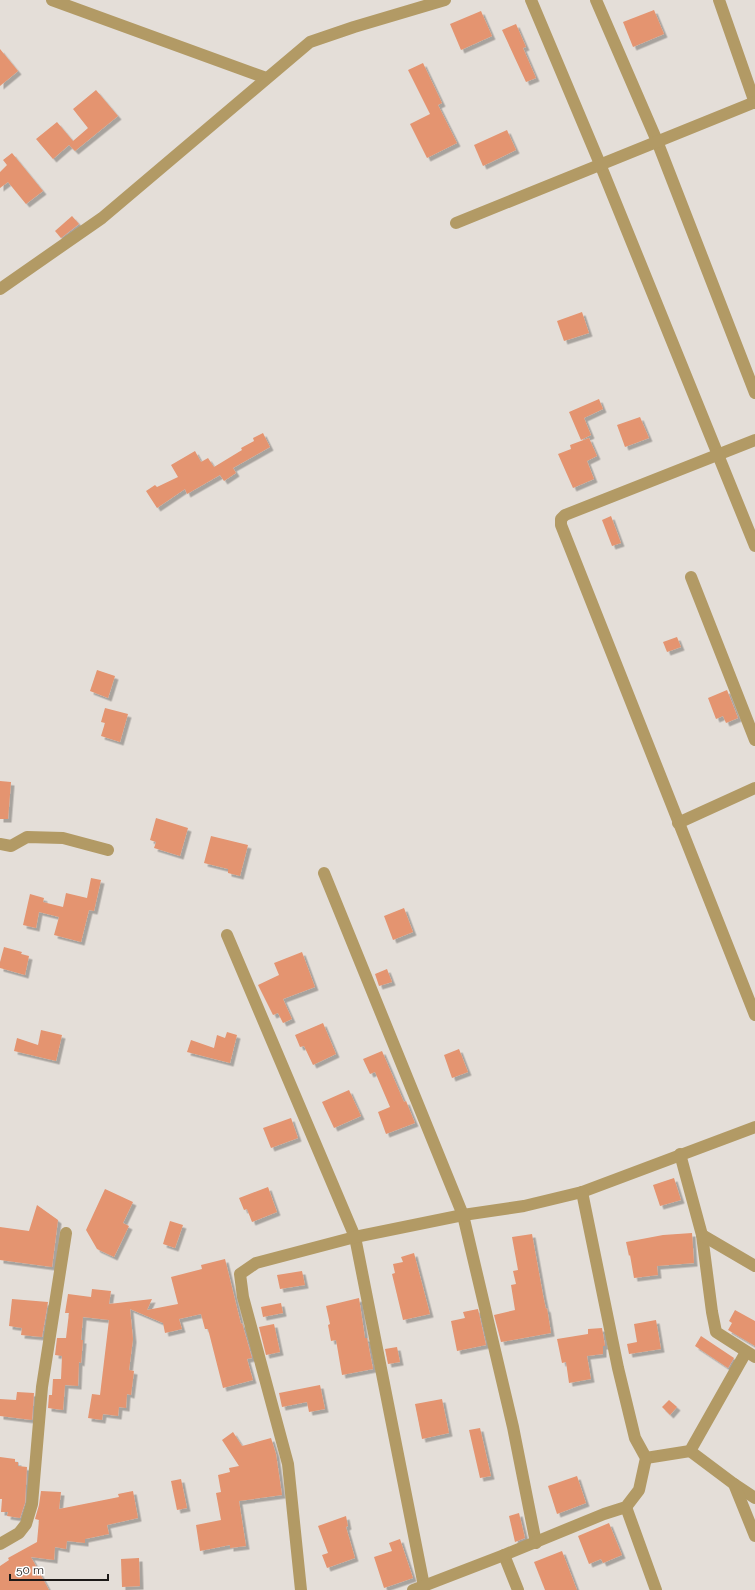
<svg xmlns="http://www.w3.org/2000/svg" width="755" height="1590" font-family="Raleway,sans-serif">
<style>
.building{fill:#e49470;filter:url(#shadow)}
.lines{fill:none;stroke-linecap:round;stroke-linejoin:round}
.minor{stroke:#b29a65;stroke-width:12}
</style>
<defs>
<filter id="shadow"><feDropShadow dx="3.5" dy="3.5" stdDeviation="0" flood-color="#0004"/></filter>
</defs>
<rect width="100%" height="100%" fill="#e4ded8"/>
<g class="building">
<polygon points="654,10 664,34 633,47 623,22"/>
<polygon points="481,11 492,36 461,50 450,24"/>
<polygon points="516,24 526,47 523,48 536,78 526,82 502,30"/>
<polygon points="0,49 18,71 0,86"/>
<polygon points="423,63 442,103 438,105 457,143 427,158 410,124 430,114 408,70"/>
<polygon points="96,90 118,116 75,151 69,145 53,159 36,139 57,122 73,141 88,128 73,109"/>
<polygon points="507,130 516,150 483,166 474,145"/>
<polygon points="12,153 43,191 26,204 8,182 0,188 0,172 7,165 3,160"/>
<polygon points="72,216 79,224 61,238 55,231"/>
<polygon points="582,312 589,333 564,341 557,321"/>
<polygon points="599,399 603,409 584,418 591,435 581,440 569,412"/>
<polygon points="640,417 649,438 625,447 617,425"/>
<polygon points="263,433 270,447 233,468 236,473 224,481 220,475 187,494 185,489 157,508 146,491 155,485 157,487 178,477 171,465 195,451 201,462 208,458 214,467 242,450 241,448 254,441 253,438"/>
<polygon points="589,438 597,456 587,461 594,479 573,488 558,454 571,449 570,445"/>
<polygon points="611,516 621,543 612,546 602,520"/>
<polygon points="677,637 681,647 667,652 663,642"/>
<polygon points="97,670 115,676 108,698 90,691"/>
<polygon points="727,690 738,718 726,723 723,716 716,719 708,698"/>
<polygon points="105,708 128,714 120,742 101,736 105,723 101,722"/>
<polygon points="0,781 11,782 8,819 0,819"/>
<polygon points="156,818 188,828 180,856 154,848 156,842 150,840"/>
<polygon points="211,836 248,845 240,876 228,873 228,869 204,863"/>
<polygon points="91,878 101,880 94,911 89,910 81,942 54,935 59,917 39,912 36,928 23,925 30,894 44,898 43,902 63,907 66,893 87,898"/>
<polygon points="404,908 413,932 393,940 384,916"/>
<polygon points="4,947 22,952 21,954 29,956 25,975 0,968 0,962"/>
<polygon points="302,952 315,987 283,999 292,1019 283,1023 278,1013 273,1015 258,985 279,975 274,963"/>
<polygon points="387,969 392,982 379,986 375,974"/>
<polygon points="323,1023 336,1054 313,1065 304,1046 300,1047 295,1035"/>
<polygon points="41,1030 62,1035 56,1061 14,1051 17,1038 38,1045"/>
<polygon points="227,1032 237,1035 230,1063 187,1052 191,1040 214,1048 217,1035 225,1038"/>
<polygon points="459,1049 468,1072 452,1078 444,1055"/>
<polygon points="382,1051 404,1102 406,1101 415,1123 386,1134 378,1112 390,1107 375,1072 370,1074 363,1059"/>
<polygon points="349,1090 361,1116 334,1128 322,1102"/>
<polygon points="291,1118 298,1138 271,1148 263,1128"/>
<polygon points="674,1178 681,1200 660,1206 653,1185"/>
<polygon points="268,1187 277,1212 252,1222 247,1209 244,1210 239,1198"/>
<polygon points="105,1189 133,1202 123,1223 129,1226 114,1257 97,1249 86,1230"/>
<polygon points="37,1205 58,1220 52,1267 0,1260 0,1227 29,1231"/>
<polygon points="170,1221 183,1225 175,1248 163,1244"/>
<polygon points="692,1233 694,1263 657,1266 658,1275 634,1278 630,1255 629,1256 626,1242 663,1235"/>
<polygon points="532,1234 543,1295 546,1309 547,1308 551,1333 501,1342 494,1315 515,1310 511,1285 516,1284 513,1271 518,1270 512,1237"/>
<polygon points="414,1253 430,1314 403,1320 392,1274 395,1273 393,1264 403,1262 401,1257"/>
<polygon points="225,1259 241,1324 242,1323 252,1358 247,1359 253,1380 223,1388 208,1329 205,1329 201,1314 179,1319 182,1329 165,1333 163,1323 130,1309 133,1339 129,1370 134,1371 131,1395 127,1394 126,1408 119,1407 118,1416 103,1414 102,1420 88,1418 92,1394 100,1395 109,1320 83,1317 81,1340 83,1340 81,1363 79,1362 78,1386 65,1385 63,1410 48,1408 49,1395 52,1395 53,1379 61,1379 62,1356 55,1355 57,1338 66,1338 69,1313 65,1313 68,1294 91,1297 92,1289 111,1291 109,1304 152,1299 147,1310 178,1304 171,1277 202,1269 201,1265"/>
<polygon points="302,1271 305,1285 280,1289 277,1275"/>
<polygon points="359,1298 365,1338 367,1338 373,1369 342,1375 336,1340 331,1341 328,1325 330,1324 326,1306"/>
<polygon points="12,1299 48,1302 42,1337 21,1335 22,1328 9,1326"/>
<polygon points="281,1303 283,1313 263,1317 261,1307"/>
<polygon points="478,1309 486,1345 457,1351 451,1321 465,1318 463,1312"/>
<polygon points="735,1310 755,1321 755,1346 728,1330 732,1323 729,1321"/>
<polygon points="656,1320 661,1349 629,1354 627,1344 637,1342 634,1324"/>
<polygon points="274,1324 280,1352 266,1355 259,1327"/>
<polygon points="602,1328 605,1346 603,1346 603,1354 587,1356 591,1379 569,1383 566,1362 562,1363 557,1339 588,1334 588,1329"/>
<polygon points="701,1336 734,1358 728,1368 695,1346"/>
<polygon points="397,1347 400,1362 388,1364 385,1349"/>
<polygon points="320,1385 325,1409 309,1412 307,1402 282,1407 279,1393"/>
<polygon points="17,1392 34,1393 32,1420 0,1416 0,1399 16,1400"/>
<polygon points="442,1399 449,1433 422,1439 415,1404"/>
<polygon points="669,1400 677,1407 670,1415 662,1407"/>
<polygon points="480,1428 491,1476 480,1478 469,1430"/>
<polygon points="233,1432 242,1446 271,1438 276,1454 282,1495 239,1501 246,1546 230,1548 230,1545 200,1551 196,1525 221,1520 216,1493 221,1492 218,1475 230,1472 229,1468 239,1466 222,1440"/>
<polygon points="0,1457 15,1459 15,1462 18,1462 18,1466 27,1467 25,1503 20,1518 7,1516 8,1512 1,1512 2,1499 0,1499"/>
<polygon points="577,1476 586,1503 557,1514 548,1486"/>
<polygon points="181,1479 187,1508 177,1510 171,1481"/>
<polygon points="41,1491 61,1492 59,1509 119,1497 118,1494 133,1491 138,1518 107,1525 109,1534 85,1539 85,1543 67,1541 66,1549 55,1547 54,1560 31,1557 49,1590 0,1590 0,1566 9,1560 8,1558 37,1542 39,1520 35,1519 39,1505"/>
<polygon points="519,1513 525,1538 515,1542 509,1516"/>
<polygon points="346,1516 348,1526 346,1527 355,1558 327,1568 322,1555 328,1553 318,1526"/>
<polygon points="609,1523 622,1555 603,1563 601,1559 589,1564 578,1536"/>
<polygon points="400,1539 413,1578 384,1588 374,1557 392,1551 389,1543"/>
<polygon points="562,1551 577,1590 545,1590 534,1562"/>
<polygon points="139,1558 140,1586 122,1587 121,1559"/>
</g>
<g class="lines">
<g class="minor">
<polyline points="52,0 266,78"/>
<polyline points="531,0 600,164 755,546"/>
<polyline points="596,0 657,141 755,393"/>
<polyline points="719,0 755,103"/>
<polyline points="456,223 755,102"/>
<polyline points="0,289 102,218 310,42 354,27 445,0"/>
<polyline points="755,440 565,515 561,519 561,525 755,1015"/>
<polyline points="691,577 755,740"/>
<polyline points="678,823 755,788"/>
<polyline points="0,844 11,846 27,837 63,838 108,850"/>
<polyline points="324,873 463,1215 513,1427 536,1543"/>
<polyline points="227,935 355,1237 424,1586"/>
<polyline points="680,1154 702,1235 712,1312 716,1332 755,1357"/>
<polyline points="702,1235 755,1266"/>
<polyline points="690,1451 734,1484 755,1498"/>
<polyline points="646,1458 690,1451 746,1352"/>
<polyline points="734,1484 755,1536"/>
<polyline points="626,1507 656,1590"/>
<polyline points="0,1544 19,1533 26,1524 32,1504 42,1387 66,1233"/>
<polyline points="504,1555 518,1590"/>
<polyline points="301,1590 288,1464 243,1297 240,1274 256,1263 355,1237 463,1215 524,1206 582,1192 755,1127"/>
<polyline points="413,1590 504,1555 604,1514 626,1507 639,1490 646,1458 635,1438 618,1368 582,1192"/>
</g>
</g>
<path d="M10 1574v6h98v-6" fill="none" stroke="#1c1917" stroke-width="2"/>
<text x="16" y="1574" font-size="12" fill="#1c1917" stroke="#ffffff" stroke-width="3" paint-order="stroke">50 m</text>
</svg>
